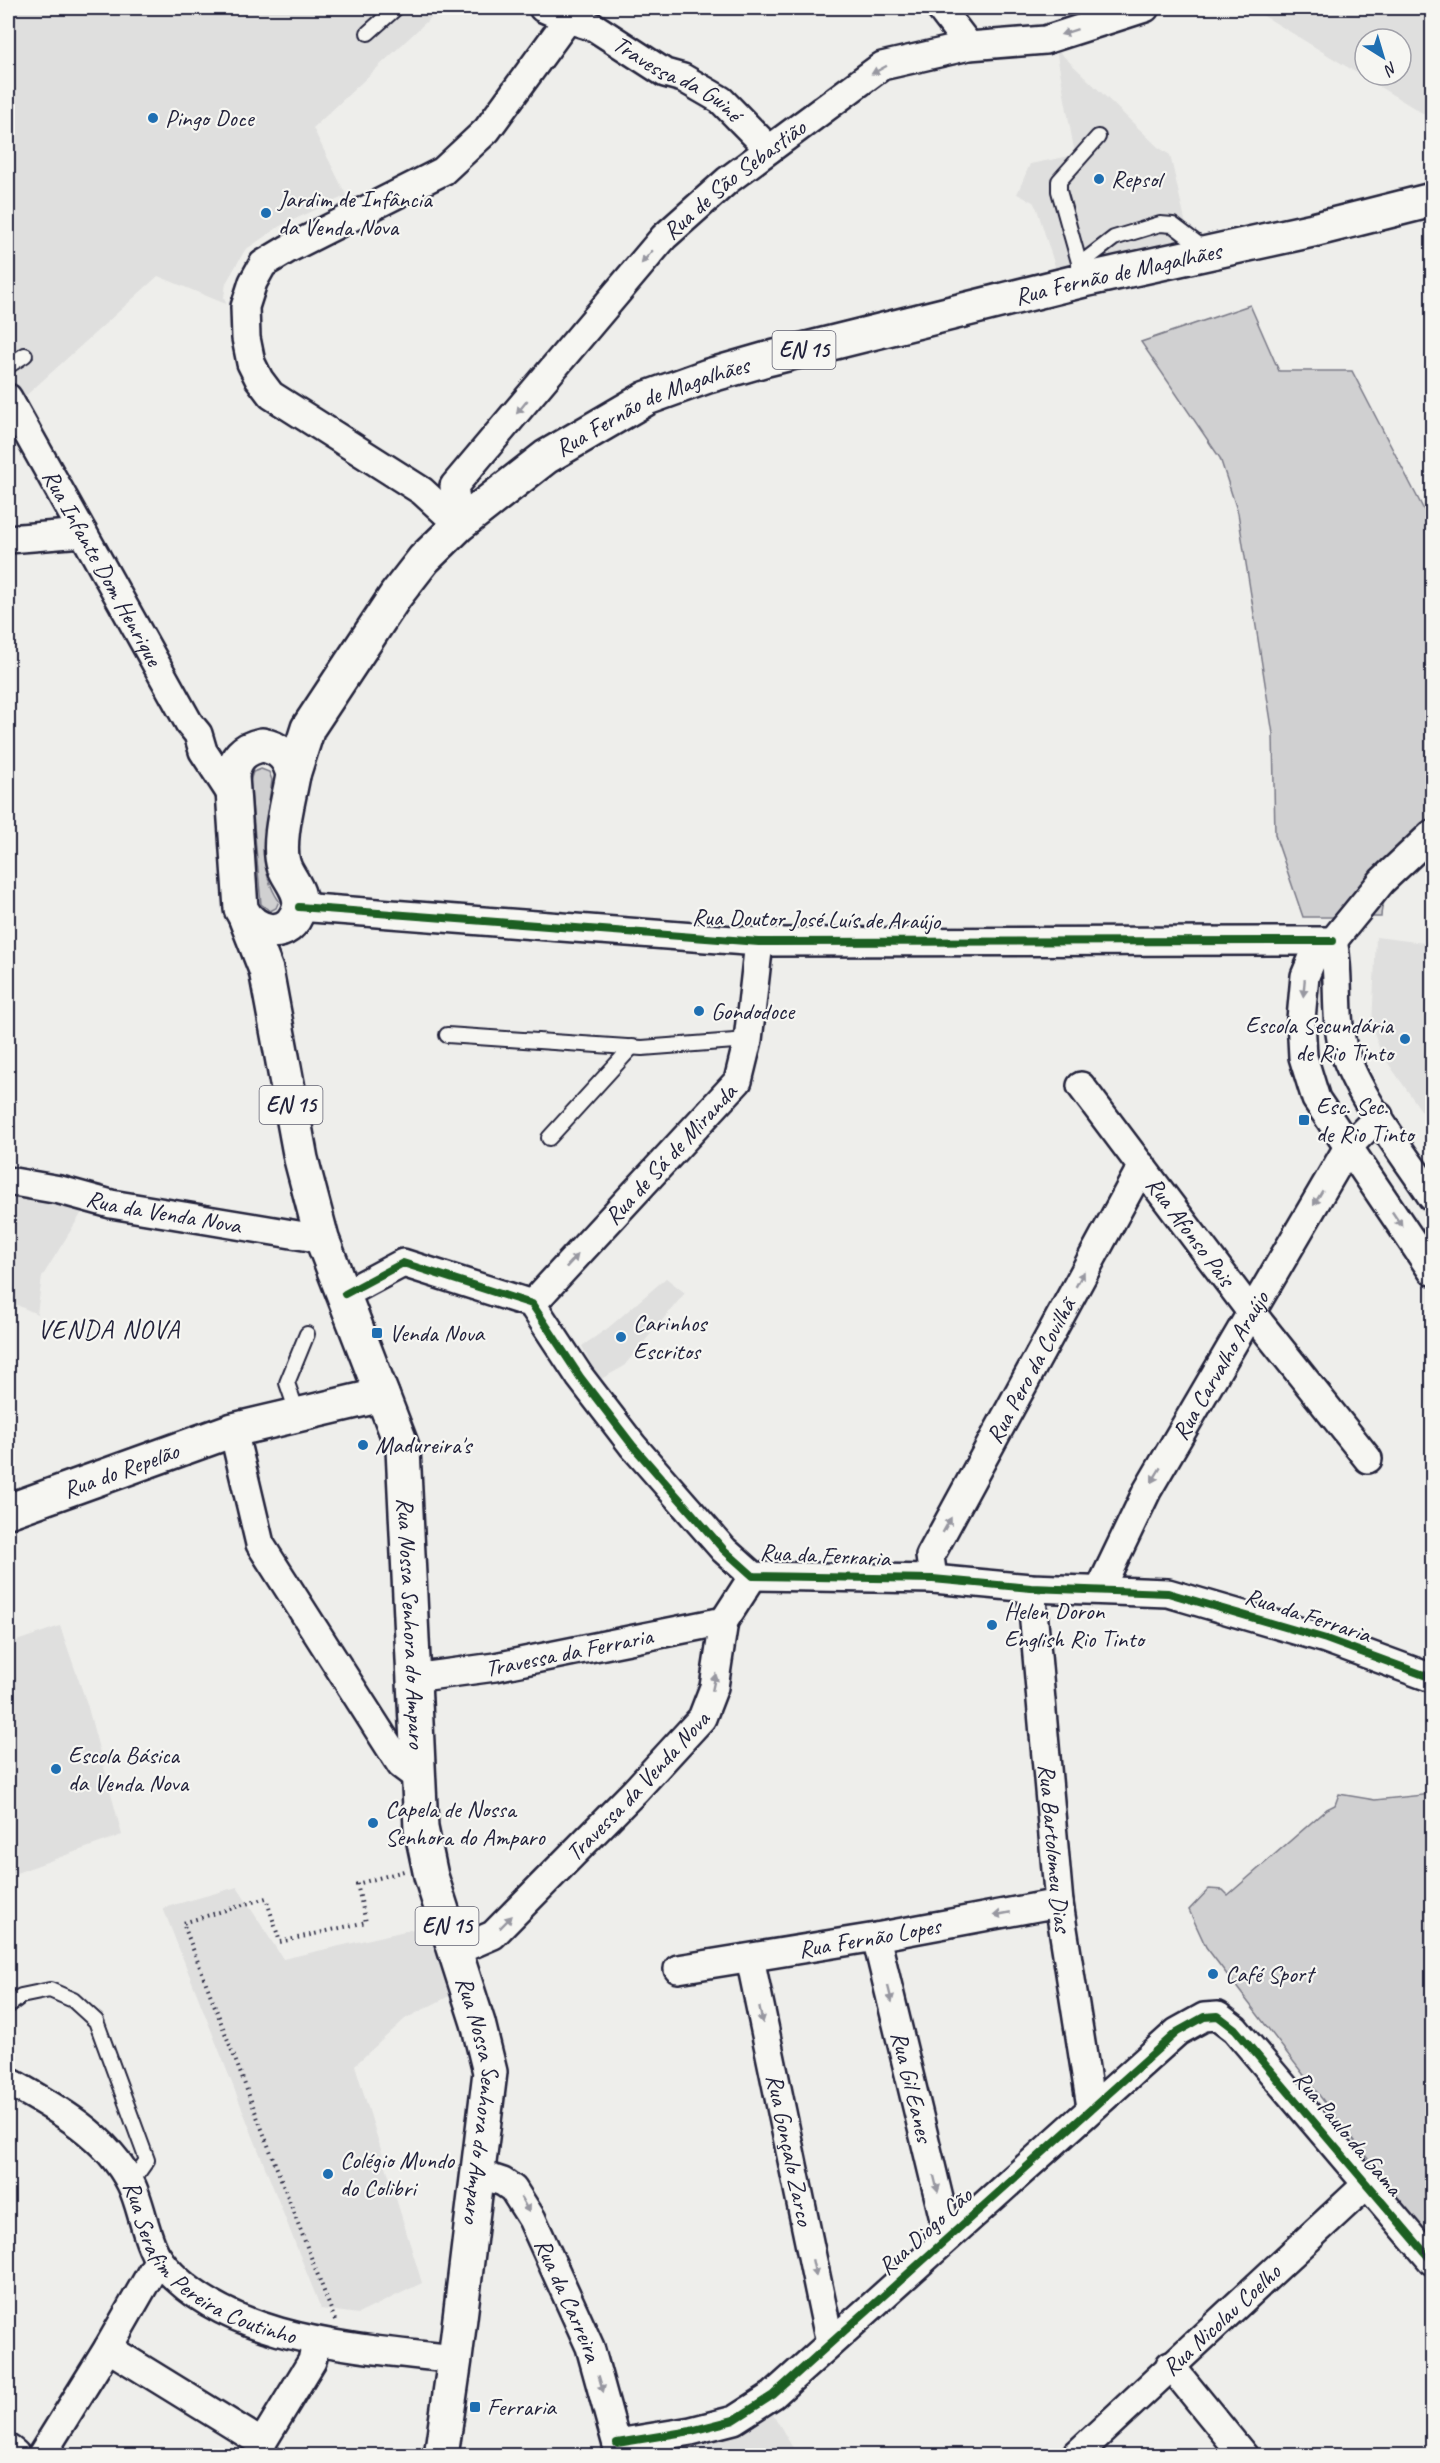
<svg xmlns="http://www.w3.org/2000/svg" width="1440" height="2463" font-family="Caveat,sans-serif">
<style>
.built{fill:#dfdfde;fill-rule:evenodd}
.green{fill:#d0d0d1;stroke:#797986;stroke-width:1.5}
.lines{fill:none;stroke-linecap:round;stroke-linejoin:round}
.service-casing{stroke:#22223b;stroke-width:18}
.minor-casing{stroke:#22223b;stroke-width:32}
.tertiary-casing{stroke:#22223b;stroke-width:38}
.secondary-casing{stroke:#22223b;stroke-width:38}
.primary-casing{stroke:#22223b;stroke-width:38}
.path{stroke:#22223b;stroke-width:4;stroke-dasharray:1.5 4.5;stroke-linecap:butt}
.service{stroke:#f6f6f2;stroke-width:14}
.minor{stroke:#f6f6f2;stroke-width:27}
.tertiary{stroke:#f6f6f2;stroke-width:33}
.secondary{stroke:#f6f6f2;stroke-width:33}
.primary{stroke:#f6f6f2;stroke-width:33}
.cycleway-casing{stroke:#f6f6f2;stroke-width:11}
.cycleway{stroke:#1b5e20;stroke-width:8}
.oneway{fill:#9797a0}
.poi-dot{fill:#1f6fb2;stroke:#f6f6f2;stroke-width:2}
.labels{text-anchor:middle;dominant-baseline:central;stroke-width:4.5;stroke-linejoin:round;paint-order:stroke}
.shield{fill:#f6f6f2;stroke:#626272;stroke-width:1.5}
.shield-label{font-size:22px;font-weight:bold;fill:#22223b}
.street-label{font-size:24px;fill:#22223b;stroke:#f6f6f2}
.poi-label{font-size:24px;fill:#22223b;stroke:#f6f6f2;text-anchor:start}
.neighbourhood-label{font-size:26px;letter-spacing:1.5px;fill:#22223b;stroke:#f6f6f2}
</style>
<rect width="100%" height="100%" fill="#eeeeeb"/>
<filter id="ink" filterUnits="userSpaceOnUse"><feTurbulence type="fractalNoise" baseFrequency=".0167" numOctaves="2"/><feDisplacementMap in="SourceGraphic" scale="12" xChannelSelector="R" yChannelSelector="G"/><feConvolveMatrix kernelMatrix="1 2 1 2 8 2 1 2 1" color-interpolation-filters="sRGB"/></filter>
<g filter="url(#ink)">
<g class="built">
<polygon points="8,8 441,8 313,128 348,199 341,198 280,226 245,250 226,283 224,297 226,304 158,276 21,400 8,377"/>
<path d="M1251 8H1432V119ZM1365 39H1401V75H1365Z"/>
<polygon points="1056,49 1158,147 1170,155 1187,229 1202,245 1059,279 1037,209 1033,202 1017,194 1030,164 1075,155"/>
<polygon points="1376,937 1432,944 1432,1126 1381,1053 1372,1026"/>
<polygon points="17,1191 84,1209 42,1277 37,1314 8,1301 8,1212"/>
<polygon points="666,1278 685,1293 623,1367 599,1380 582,1346 608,1328"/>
<polygon points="60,1626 87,1704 122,1835 8,1876 8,1644"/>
<polygon points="237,1887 283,1959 427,1926 449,1996 405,2019 355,2065 422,2283 358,2314 321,2309 163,1908"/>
<polygon points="773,2414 797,2455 642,2456 646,2452 727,2437 751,2427"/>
</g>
<g class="green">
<path d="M1250 305 1279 371H1352L1425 512 1432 515V849C1412 865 1381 890 1381 917H1303L1275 835 1273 734 1238 513 1220 458 1141 342Z"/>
<path d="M261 769 269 772 272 780C267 821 254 864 279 901L276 908 270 911 261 904 250 781 253 772Z"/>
<polygon points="1339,1794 1375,1800 1432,1794 1432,2243 1206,1947 1189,1910 1209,1889 1223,1890 1228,1895 1327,1809 1335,1805"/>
</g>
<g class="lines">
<g class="service-casing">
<g id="service">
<polyline points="368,33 396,8"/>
<polyline points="1079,265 1114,238 1160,224 1173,225 1206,250"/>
<polyline points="1084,280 1059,191 1059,181 1098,137"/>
<polyline points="8,366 25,355"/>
<polyline points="447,1035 642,1048 748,1040"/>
<polyline points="549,1138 632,1047"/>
<polyline points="298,1415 287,1383 307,1334"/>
<polyline points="8,2006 21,1996 50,1990 73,2000 96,2021 147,2160 131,2183"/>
</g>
</g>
<g class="minor-casing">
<g id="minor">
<path id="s1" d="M543 8 568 19 594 27 665 73 683 78 721 100 769 149"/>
<polyline points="940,8 969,46"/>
<path id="s2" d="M8 398 189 723 198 734 203 751 233 797"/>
<path id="s3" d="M459 525 454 486 664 237 728 180 882 66 969 46 1045 40 1145 8"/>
<polyline points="459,525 422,491 271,395 259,379 251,363 246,338 245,307 253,282 263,264 288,249 443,171 487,130 568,19"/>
<polyline points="8,539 83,533"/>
<polyline points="1432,834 1382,881 1333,941 1313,957 1305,976 1301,1019 1303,1057 1316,1099 1432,1271"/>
<polyline points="299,907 759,942 1333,941"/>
<path d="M1333 941C1341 977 1333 1015 1344 1051 1359 1099 1405 1155 1432 1197"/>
<path id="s4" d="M1081 1086 1251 1312 1368 1459"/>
<path id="s5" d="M8 1181 60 1190 111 1204 322 1239"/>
<polyline points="345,1294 403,1263 532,1304 580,1377 633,1446 724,1550 753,1576 933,1579 1031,1588 1168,1593 1326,1639 1432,1678"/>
<path id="s6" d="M532 1304 738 1081 748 1040 759 942"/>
<polyline points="233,1430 260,1544 401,1765 417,1777"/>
<path id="s7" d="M933 1579 930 1556 1142 1166"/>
<path id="s8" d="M1031 1588 1059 1903 1091 2107"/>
<path id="s9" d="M1100 1589 1147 1491 1348 1147 1379 1116"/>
<path id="s10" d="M413 1678 495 1667 724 1621"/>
<path id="s11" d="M876 1937 948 2236"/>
<path id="s12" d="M456 1951 493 1935 635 1791 702 1718 714 1687 724 1621 753 1576"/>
<path id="s13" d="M750 1958 830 2343"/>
<path id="s14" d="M678 1969 876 1937 1059 1903"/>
<path id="s15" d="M8 2081C53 2106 107 2135 131 2184 142 2206 146 2243 160 2261 224 2342 361 2348 455 2359"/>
<path id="s16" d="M479 2174 503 2182 513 2189 532 2219 590 2347 620 2456"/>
<polyline points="108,2348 262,2443 312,2361 316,2342"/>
<polyline points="1170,2365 1244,2456"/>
<polyline points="617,2443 691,2431 734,2420 773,2395 1177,2032 1204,2017 1218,2016 1235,2029 1432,2261"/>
<polyline points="41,2456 108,2348 159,2259"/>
<path id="s17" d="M1075 2456 1366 2185"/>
</g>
</g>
<g class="tertiary-casing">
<g id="tertiary">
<path id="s18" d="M8 1511 233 1430 382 1395"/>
</g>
</g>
<g class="secondary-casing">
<polyline id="secondary" points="8,2452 13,2456"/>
</g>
<g class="primary-casing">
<g id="primary">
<path d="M262 745C280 748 289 757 293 775 289 799 276 843 284 866 289 880 303 892 299 908 290 941 254 935 241 909L232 776C235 758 243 749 262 745Z"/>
<path id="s19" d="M293 775 308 728 396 595 424 559 459 525 546 457 647 398 708 376 767 359 1084 280 1313 230 1432 200"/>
<path id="s20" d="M246 919 266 970 301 1159 322 1239 403 1449 421 1828 431 1876 478 2023 490 2072 455 2359 441 2456"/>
</g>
</g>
<polyline class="path" points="335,2320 183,1923 266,1898 280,1942 366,1922 357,1884 404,1871"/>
<use href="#service" class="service"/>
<use href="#minor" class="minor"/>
<use href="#tertiary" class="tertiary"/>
<use href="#secondary" class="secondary"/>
<use href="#primary" class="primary"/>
<g class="cycleway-casing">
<g id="cycleway">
<polyline points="299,907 759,942 1333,941"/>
<polyline points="345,1294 403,1263 532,1304 580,1377 633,1446 724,1550 753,1576 933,1579 1031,1588 1168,1593 1326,1639 1432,1678"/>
<polyline points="617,2443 691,2431 734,2420 773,2395 1177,2032 1204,2017 1218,2016 1235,2029 1432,2261"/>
</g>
</g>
<use href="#cycleway" class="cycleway"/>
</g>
<defs><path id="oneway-solid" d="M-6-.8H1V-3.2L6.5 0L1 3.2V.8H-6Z" transform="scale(1.5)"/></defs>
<g class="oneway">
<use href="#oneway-solid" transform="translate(1069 32) rotate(162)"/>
<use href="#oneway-solid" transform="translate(879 70) rotate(152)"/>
<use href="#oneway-solid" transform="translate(647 257) rotate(130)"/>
<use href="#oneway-solid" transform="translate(522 407) rotate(129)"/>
<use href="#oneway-solid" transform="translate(1304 988) rotate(95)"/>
<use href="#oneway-solid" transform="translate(1318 1198) rotate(121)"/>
<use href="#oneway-solid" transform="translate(1397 1219) rotate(56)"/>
<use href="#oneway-solid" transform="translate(572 1261) rotate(-47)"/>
<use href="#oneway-solid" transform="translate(1080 1279) rotate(-61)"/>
<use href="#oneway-solid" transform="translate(1156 1475) rotate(121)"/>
<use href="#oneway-solid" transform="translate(947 1525) rotate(-61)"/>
<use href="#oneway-solid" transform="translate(714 1682) rotate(-78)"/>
<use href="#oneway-solid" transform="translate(1002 1914) rotate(169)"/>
<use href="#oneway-solid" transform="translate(506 1922) rotate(-45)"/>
<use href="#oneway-solid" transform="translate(890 1994) rotate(76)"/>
<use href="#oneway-solid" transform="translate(761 2015) rotate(78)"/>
<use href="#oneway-solid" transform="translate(936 2184) rotate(76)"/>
<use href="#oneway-solid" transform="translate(525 2205) rotate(61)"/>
<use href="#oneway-solid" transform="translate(814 2268) rotate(78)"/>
<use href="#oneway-solid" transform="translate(601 2384) rotate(74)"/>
</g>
</g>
<g class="poi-dot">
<circle cx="153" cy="118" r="6"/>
<circle cx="1099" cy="179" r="6"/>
<circle cx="266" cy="213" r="6"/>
<circle cx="699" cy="1011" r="6"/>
<circle cx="1405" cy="1039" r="6"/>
<rect x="1298" y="1114" width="12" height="12" rx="3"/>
<rect x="371" y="1327" width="12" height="12" rx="3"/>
<circle cx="621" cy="1337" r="6"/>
<circle cx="363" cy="1445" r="6"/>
<circle cx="992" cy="1625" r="6"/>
<circle cx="56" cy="1769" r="6"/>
<circle cx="373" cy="1823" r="6"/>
<circle cx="1213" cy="1974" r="6"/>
<circle cx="328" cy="2174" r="6"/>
<rect x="469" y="2401" width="12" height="12" rx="3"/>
</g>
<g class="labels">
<g class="shield">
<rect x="772.5" y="331" width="63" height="38" rx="4.5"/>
<rect x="259.5" y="1086" width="63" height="38" rx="4.5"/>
<rect x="415.5" y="1907" width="63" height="38" rx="4.5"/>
</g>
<g class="shield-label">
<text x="804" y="350">EN 15</text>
<text x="291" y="1105">EN 15</text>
<text x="447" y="1926">EN 15</text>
</g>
<g class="street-label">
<text stroke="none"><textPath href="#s1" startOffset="153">Travessa da Guiné</textPath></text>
<text stroke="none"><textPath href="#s3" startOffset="456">Rua de São Sebastião</textPath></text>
<text stroke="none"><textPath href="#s19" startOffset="1018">Rua Fernão de Magalhães</textPath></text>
<text stroke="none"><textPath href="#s19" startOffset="532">Rua Fernão de Magalhães</textPath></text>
<text stroke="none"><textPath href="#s2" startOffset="194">Rua Infante Dom Henrique</textPath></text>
<text transform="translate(816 919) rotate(1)">Rua Doutor José Luís de Araújo</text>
<text stroke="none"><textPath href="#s6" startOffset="204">Rua de Sá de Miranda</textPath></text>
<text stroke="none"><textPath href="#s5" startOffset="159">Rua da Venda Nova</textPath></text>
<text stroke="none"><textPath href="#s4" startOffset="182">Rua Afonso Pais</textPath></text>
<text stroke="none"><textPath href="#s9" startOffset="254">Rua Carvalho Araújo</textPath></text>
<text stroke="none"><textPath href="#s7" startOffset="234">Rua Pero da Covilhã</textPath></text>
<text stroke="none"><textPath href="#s18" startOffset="120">Rua do Repelão</textPath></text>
<text transform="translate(825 1555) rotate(3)">Rua da Ferraria</text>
<text transform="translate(1308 1615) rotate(18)">Rua da Ferraria</text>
<text stroke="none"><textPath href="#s20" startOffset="729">Rua Nossa Senhora do Amparo</textPath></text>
<text stroke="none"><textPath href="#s10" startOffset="158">Travessa da Ferraria</textPath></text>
<text stroke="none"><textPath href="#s12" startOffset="248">Travessa da Venda Nova</textPath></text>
<text stroke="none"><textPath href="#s8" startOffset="261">Rua Bartolomeu Dias</textPath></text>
<text stroke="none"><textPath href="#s14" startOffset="194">Rua Fernão Lopes</textPath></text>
<text stroke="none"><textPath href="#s11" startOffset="154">Rua Gil Eanes</textPath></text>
<text stroke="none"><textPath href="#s20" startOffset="1215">Rua Nossa Senhora do Amparo</textPath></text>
<text transform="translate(1348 2133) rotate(50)">Rua Paulo da Gama</text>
<text stroke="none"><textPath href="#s13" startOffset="196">Rua Gonçalo Zarco</textPath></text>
<text transform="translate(925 2231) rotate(-42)">Rua Diogo Cão</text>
<text stroke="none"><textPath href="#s15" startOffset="282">Rua Serafim Pereira Coutinho</textPath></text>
<text stroke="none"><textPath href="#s16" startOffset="162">Rua da Carreira</textPath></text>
<text stroke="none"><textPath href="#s17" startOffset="200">Rua Nicolau Coelho</textPath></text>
</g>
<g class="poi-label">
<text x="165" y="118">Pingo Doce</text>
<text x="1111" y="179">Repsol</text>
<text x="278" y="199">Jardim de Infância<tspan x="278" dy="28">da Venda Nova</tspan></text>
<text x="711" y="1011">Gondodoce</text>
<text x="1393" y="1025" text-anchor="end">Escola Secundária<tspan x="1393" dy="28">de Rio Tinto</tspan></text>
<text x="1316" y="1106">Esc. Sec.<tspan x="1316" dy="28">de Rio Tinto</tspan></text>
<text x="633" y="1323">Carinhos<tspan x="633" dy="28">Escritos</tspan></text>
<text x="389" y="1333">Venda Nova</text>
<text x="375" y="1445">Madureira's</text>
<text x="1004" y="1611">Helen Doron<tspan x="1004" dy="28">English Rio Tinto</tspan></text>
<text x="68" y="1755">Escola Básica<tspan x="68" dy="28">da Venda Nova</tspan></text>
<text x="385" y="1809">Capela de Nossa<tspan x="385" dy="28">Senhora do Amparo</tspan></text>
<text x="1225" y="1974">Café Sport</text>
<text x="340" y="2160">Colégio Mundo<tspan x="340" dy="28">do Colibri</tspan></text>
<text x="487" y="2407">Ferraria</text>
</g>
<g class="neighbourhood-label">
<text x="109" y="1329">VENDA NOVA</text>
</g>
</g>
<rect width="1440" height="2463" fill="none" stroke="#f6f6f2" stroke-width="30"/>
<rect x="15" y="15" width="1410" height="2433" fill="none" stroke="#22223b" stroke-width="2" filter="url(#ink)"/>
<g transform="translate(1383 57) rotate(143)"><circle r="28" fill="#f6f6f2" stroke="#a1a1a9" stroke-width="1.5"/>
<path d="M0-4.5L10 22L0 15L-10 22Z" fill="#1f6fb2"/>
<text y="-9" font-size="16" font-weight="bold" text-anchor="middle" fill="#22223b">N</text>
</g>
</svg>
